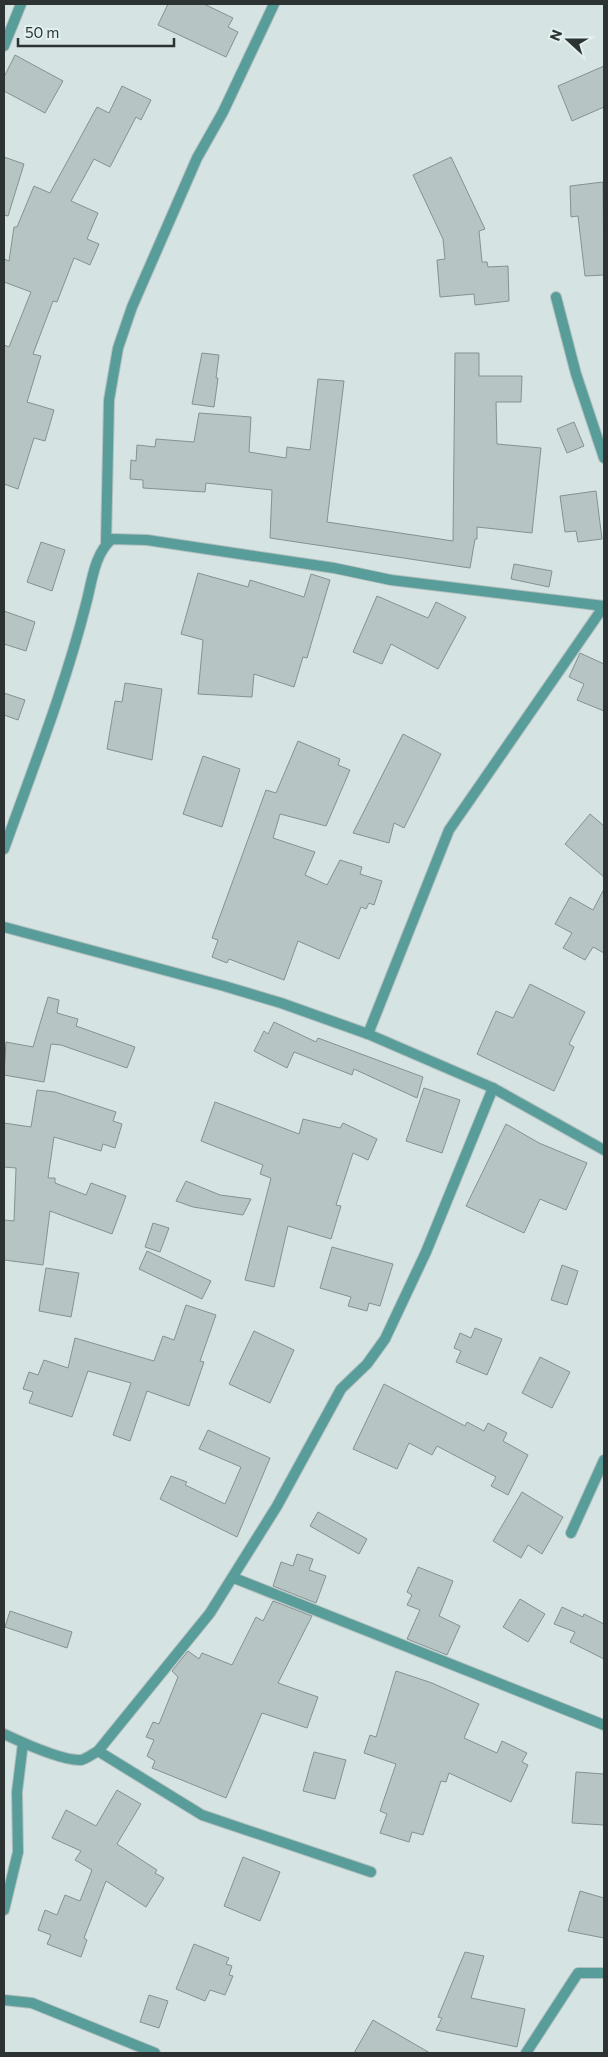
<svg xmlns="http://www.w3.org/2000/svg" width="608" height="2057" font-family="Commissioner,sans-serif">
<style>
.building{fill:#b7c4c4;stroke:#859292}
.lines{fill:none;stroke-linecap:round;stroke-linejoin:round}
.minor-casing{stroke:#b3c0bf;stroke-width:12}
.minor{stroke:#599d9b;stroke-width:10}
</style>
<rect width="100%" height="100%" fill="#d5e3e2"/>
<g class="building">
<polygon points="168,4 204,4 233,18 228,27 238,32 226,57 158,25"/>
<polygon points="15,55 63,81 45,113 4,91 4,77"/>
<polygon points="604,66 604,107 572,121 558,86"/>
<polygon points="122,86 151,100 141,120 136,117 110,167 94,159 71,201 98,213 87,239 99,244 90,265 74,258 57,302 53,301 33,354 41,356 27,402 54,410 45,441 34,438 18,489 4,484 4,345 9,347 31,292 4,282 4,259 9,261 14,227 17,227 34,186 50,193 97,107 109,113"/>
<polygon points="4,157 24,164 8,216 4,215"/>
<polygon points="451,157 485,229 479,231 482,262 487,262 488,267 508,266 509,301 475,305 474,294 440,297 437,260 445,259 443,239 413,175"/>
<polygon points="603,182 604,275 585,276 578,216 571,217 570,186"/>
<polygon points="202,353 219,355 216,378 218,378 214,407 192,404"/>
<polygon points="455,353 479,353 479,376 522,376 521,402 496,402 497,444 541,448 532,533 477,527 477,539 475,539 470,568 270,538 272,490 206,483 205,492 143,488 143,480 130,479 131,460 136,461 137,445 155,447 156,439 194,442 199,413 251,417 249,452 286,458 287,447 310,450 318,379 344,381 327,522 453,541"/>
<polygon points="574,422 584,446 567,453 557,429"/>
<polygon points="596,491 602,539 578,542 576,531 565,532 560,496"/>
<polygon points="41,542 65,550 52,591 27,582"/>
<polygon points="514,564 552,571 549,587 511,579"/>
<polygon points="198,573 248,587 250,580 304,597 311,574 330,580 307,658 303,657 294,687 254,674 252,697 198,694 203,640 181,634"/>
<polygon points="377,596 428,618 436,602 466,617 438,669 391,644 382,664 353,652"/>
<polygon points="4,611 35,622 26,651 4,644"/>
<polygon points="580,653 604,664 604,711 577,700 584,684 569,677"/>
<polygon points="125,683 162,689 152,760 107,749 115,701 122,702"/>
<polygon points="4,693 25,700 18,720 4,715"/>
<polygon points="403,734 441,754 404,828 394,823 389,843 353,833"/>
<polygon points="298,741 340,759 338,765 350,770 326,826 280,814 273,838 315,852 305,875 327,885 340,860 362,867 360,874 382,881 374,905 369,903 366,909 361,907 339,959 298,941 284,980 229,959 227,963 212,957 218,940 212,938 266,790 276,793"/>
<polygon points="203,756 240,769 222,827 183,814"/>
<polygon points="590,814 604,826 604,877 565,844"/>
<polygon points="604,889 604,953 593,947 585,960 563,948 572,933 555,924 570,897 593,910"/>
<polygon points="530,984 585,1012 569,1044 574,1047 554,1091 477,1054 496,1011 513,1018"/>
<polygon points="48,997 59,1000 57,1013 78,1019 76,1026 135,1047 127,1068 61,1045 51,1044 44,1082 4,1075 6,1042 33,1047"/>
<polygon points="274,1022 316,1042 318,1038 423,1077 417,1098 354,1069 352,1075 294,1052 287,1068 254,1051 264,1031 268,1034"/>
<polygon points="424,1088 460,1100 442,1153 406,1141"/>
<polygon points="37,1090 55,1092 116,1112 113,1121 122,1124 115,1148 103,1144 101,1151 54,1137 48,1178 55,1178 55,1183 86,1195 91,1183 126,1196 112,1234 50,1211 43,1265 4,1260 4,1220 14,1221 16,1168 4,1167 4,1123 31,1127"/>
<polygon points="215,1102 299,1134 303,1119 340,1128 343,1123 377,1139 368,1160 353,1153 336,1205 341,1206 331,1239 288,1226 274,1287 245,1280 271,1178 260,1174 263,1165 201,1141"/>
<polygon points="506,1124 539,1143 587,1163 566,1210 540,1199 524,1233 466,1206"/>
<polygon points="186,1181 220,1195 251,1199 243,1215 193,1207 176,1201"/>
<polygon points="153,1223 169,1228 160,1252 145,1247"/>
<polygon points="332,1247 393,1264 380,1306 369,1303 367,1311 348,1306 351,1297 320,1288"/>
<polygon points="147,1251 211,1281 202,1299 139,1269"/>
<polygon points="562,1265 578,1271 567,1305 551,1300"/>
<polygon points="46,1268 79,1273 71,1317 39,1311"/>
<polygon points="186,1305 216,1315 200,1361 204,1362 189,1406 147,1391 130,1441 113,1435 131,1383 88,1371 72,1417 29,1403 33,1392 23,1389 29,1372 38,1375 44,1360 68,1368 75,1338 154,1361 163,1336 174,1340"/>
<polygon points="475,1328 502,1339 487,1375 456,1362 461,1351 454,1348 460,1333 471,1338"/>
<polygon points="254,1331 294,1350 270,1403 229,1384"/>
<polygon points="540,1357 570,1372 552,1408 522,1393"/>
<polygon points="384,1384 465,1426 467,1422 484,1431 488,1423 507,1433 503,1441 528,1455 508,1495 491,1486 496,1477 437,1446 432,1455 409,1443 397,1469 353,1449"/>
<polygon points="208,1430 270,1458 237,1537 160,1499 171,1476 187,1482 185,1485 225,1504 241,1467 199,1449"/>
<polygon points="522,1492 563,1517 542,1554 528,1545 521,1558 493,1541"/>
<polygon points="318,1512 367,1539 359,1554 310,1526"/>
<polygon points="297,1554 313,1559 309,1570 326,1576 316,1603 273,1586 281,1562 293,1566"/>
<polygon points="418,1567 453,1581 439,1616 460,1626 447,1655 407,1639 420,1610 407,1605 412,1595 407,1592"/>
<polygon points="520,1599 545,1614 528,1642 503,1627"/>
<polygon points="273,1601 312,1616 278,1683 318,1697 307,1728 262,1713 226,1798 152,1768 155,1761 147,1756 154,1740 146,1737 153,1722 159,1724 178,1677 172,1671 188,1651 199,1659 202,1653 232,1665 256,1617 263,1621"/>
<polygon points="562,1607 583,1617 584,1614 604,1624 604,1659 570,1642 575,1632 554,1624"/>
<polygon points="10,1611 72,1632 67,1648 5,1627"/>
<polygon points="396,1671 432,1683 479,1704 464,1738 497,1753 502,1741 527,1753 522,1762 528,1765 511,1802 449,1773 446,1782 441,1781 423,1835 412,1832 409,1842 380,1833 387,1814 380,1811 396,1764 364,1753 370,1735 376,1737"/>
<polygon points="314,1752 346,1760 335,1799 303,1791"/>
<polygon points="576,1772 604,1774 604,1825 572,1823"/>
<polygon points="117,1790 141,1804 117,1844 157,1870 155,1873 164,1878 146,1907 106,1881 84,1938 87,1940 81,1957 47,1944 51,1935 38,1930 45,1910 57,1915 65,1895 80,1901 92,1870 75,1860 81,1851 52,1838 66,1810 96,1826"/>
<polygon points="243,1857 280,1872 260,1921 224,1906"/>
<polygon points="580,1891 604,1898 604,1938 568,1931"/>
<polygon points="194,1944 229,1958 226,1964 232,1966 229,1975 233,1976 225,1995 210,1990 205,2001 176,1989"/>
<polygon points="465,1952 484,1956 471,1998 525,2009 517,2047 436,2030 442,2018 438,2017"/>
<polygon points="149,1995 168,2001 159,2028 140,2022"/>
<polygon points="373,2020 430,2053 354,2053"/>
</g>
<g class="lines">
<g class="minor-casing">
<g id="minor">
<polyline points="4,46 21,4"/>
<polyline points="556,297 576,374 604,458"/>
<polyline points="106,544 109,400 118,348 132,307 197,158 223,112 274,4"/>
<path d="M4 849C33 768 65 687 86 604 92 582 94 554 112 539L147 540 334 568 391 580 604 606"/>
<polyline points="4,927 224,986 281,1003 368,1034 493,1088 604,1150"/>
<polyline points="368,1034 449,830 604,606"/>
<polyline points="571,1533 604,1460"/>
<polyline points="234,1578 604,1725"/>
<path d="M4 1734C21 1742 62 1761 81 1760 86 1759 94 1753 98 1751L210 1613 277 1506 341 1389 367 1364 385 1339 426 1252 493 1088"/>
<polyline points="98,1751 202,1815 371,1872"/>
<polyline points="4,1910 18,1852 17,1792 23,1743"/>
<polyline points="4,2000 32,2003 155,2053"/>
<polyline points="526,2053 578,1973 604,1973"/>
</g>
</g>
<use href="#minor" class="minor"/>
</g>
<rect width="608" height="2057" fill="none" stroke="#2d3232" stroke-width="10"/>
<g transform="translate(568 40) rotate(291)" stroke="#e2f0ef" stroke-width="4" paint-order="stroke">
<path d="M0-4L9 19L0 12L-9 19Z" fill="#2d3232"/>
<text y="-8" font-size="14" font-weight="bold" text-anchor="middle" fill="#2d3232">N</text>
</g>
<path d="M18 38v8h156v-8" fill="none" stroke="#2d3232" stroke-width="2.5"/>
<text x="25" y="38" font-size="15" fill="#2d3232" stroke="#e2f0ef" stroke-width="4" paint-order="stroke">50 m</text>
</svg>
